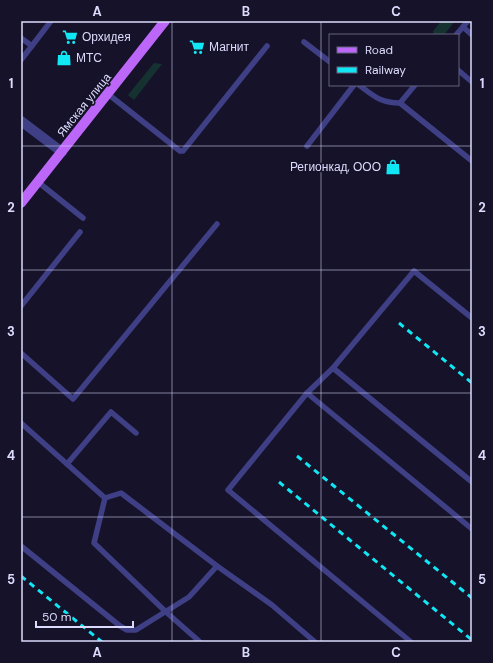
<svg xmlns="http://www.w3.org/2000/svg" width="493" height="663" font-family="'DM Sans',sans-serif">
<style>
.green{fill:#153230}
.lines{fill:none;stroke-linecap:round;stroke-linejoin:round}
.lane{stroke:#3f3f85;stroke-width:5.5}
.street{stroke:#3f3f85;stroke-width:10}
.primary{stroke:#bc67f8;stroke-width:10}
.rail{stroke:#10e6f4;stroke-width:3;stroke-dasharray:6 5;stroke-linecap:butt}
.grid{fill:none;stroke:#dddbfd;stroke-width:1;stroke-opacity:0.55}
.labels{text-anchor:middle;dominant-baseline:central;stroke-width:3.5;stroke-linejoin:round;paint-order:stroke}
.poi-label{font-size:12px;fill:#dddbfd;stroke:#151229;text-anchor:start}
.street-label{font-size:12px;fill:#dddbfd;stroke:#151229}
.neatline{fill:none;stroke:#dddbfd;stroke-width:1.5}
.grid-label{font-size:13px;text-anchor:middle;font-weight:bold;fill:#dddbfd}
</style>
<rect width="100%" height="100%" fill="#151229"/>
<g class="green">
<polygon points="441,21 455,21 444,35 434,35 433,31"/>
<polygon points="154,63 162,64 134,100 128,95"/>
</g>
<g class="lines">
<g class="lane">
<polyline points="463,27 472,35"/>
<polyline points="456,35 468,21"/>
<polyline points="21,38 32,46"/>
<polyline points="304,42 330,62"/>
<polyline points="21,60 51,21"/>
<polyline points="458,70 472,82"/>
<path d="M359 85C374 96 380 103 400 103L415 85"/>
<polyline points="108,94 180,151 183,151 267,46"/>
<polyline points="400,103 472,161"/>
<polyline points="307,146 354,85"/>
<polyline points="38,182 83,218"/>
<polyline points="21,306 80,232"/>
<polyline points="472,318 414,271 333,368 472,482"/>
<polyline points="21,353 73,399 217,224"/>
<polyline points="307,393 333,368"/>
<polyline points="21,423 67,464"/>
<polyline points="105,498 94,543 166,612 200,642"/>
<polyline points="21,546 120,626 127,630 136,630 189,597 217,566 121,493 105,498 67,464 111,412 136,433"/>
<polyline points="217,566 272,605 315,642"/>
<polyline points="411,642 228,490 307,393 472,529"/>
</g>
<polyline class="street" points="21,121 62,152"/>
<polyline class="primary" points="21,203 165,21"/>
<g class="rail">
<polyline points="399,323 472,383"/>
<polyline points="297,456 472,598"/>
<polyline points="279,482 472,640"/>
<polyline points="21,576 102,642"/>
</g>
</g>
<path class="grid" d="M172 21V642M321 21V642M21 146H472M21 270H472M21 393H472M21 517H472"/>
<defs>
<g id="supermarket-bare" transform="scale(1.2)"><path d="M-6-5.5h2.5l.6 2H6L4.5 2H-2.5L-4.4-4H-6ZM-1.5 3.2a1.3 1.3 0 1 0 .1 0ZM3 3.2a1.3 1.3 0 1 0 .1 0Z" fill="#10e6f4" stroke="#151229" stroke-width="2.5" paint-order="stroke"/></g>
<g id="shop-bare" transform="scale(1.2)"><path d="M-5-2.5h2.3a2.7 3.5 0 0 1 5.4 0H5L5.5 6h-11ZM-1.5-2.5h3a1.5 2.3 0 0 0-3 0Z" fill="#10e6f4" stroke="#151229" stroke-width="2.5" paint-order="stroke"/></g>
</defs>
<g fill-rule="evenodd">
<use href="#supermarket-bare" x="70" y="37"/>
<use href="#supermarket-bare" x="197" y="47"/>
<use href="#shop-bare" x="64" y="58"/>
<use href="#shop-bare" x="393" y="167"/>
</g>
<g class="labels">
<g class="poi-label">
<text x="82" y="37">Орхидея</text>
<text x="209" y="47">Магнит</text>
<text x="76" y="58">МТС</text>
<text x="381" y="167" text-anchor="end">Регионкад, ООО</text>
</g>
<g class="street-label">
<text transform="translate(84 105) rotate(-51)">Ямская улица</text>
</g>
</g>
<rect width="493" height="663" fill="none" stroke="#151229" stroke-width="44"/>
<rect x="329" y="34" width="130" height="52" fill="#151229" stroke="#65627e"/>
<rect x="337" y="47" width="20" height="6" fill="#bc67f8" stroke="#65627e"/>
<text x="365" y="54" font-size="12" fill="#dddbfd">Road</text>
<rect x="337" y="67" width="20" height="6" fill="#10e6f4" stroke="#65627e"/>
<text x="365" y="74" font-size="12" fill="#dddbfd">Railway</text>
<path d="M36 621v6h97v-6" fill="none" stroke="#dddbfd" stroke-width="2"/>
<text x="42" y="621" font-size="12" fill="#dddbfd" stroke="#151229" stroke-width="3" paint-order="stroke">50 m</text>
<rect x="22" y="22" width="449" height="619" class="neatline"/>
<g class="grid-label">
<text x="97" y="16">A</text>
<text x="246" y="16">B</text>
<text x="396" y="16">C</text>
<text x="11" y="88">1</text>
<text x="482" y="88">1</text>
<text x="11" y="212">2</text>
<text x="482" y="212">2</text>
<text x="11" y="336">3</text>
<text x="482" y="336">3</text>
<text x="11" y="460">4</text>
<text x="482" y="460">4</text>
<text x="11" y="584">5</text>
<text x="482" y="584">5</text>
<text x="97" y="657">A</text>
<text x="246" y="657">B</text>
<text x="396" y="657">C</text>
</g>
</svg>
